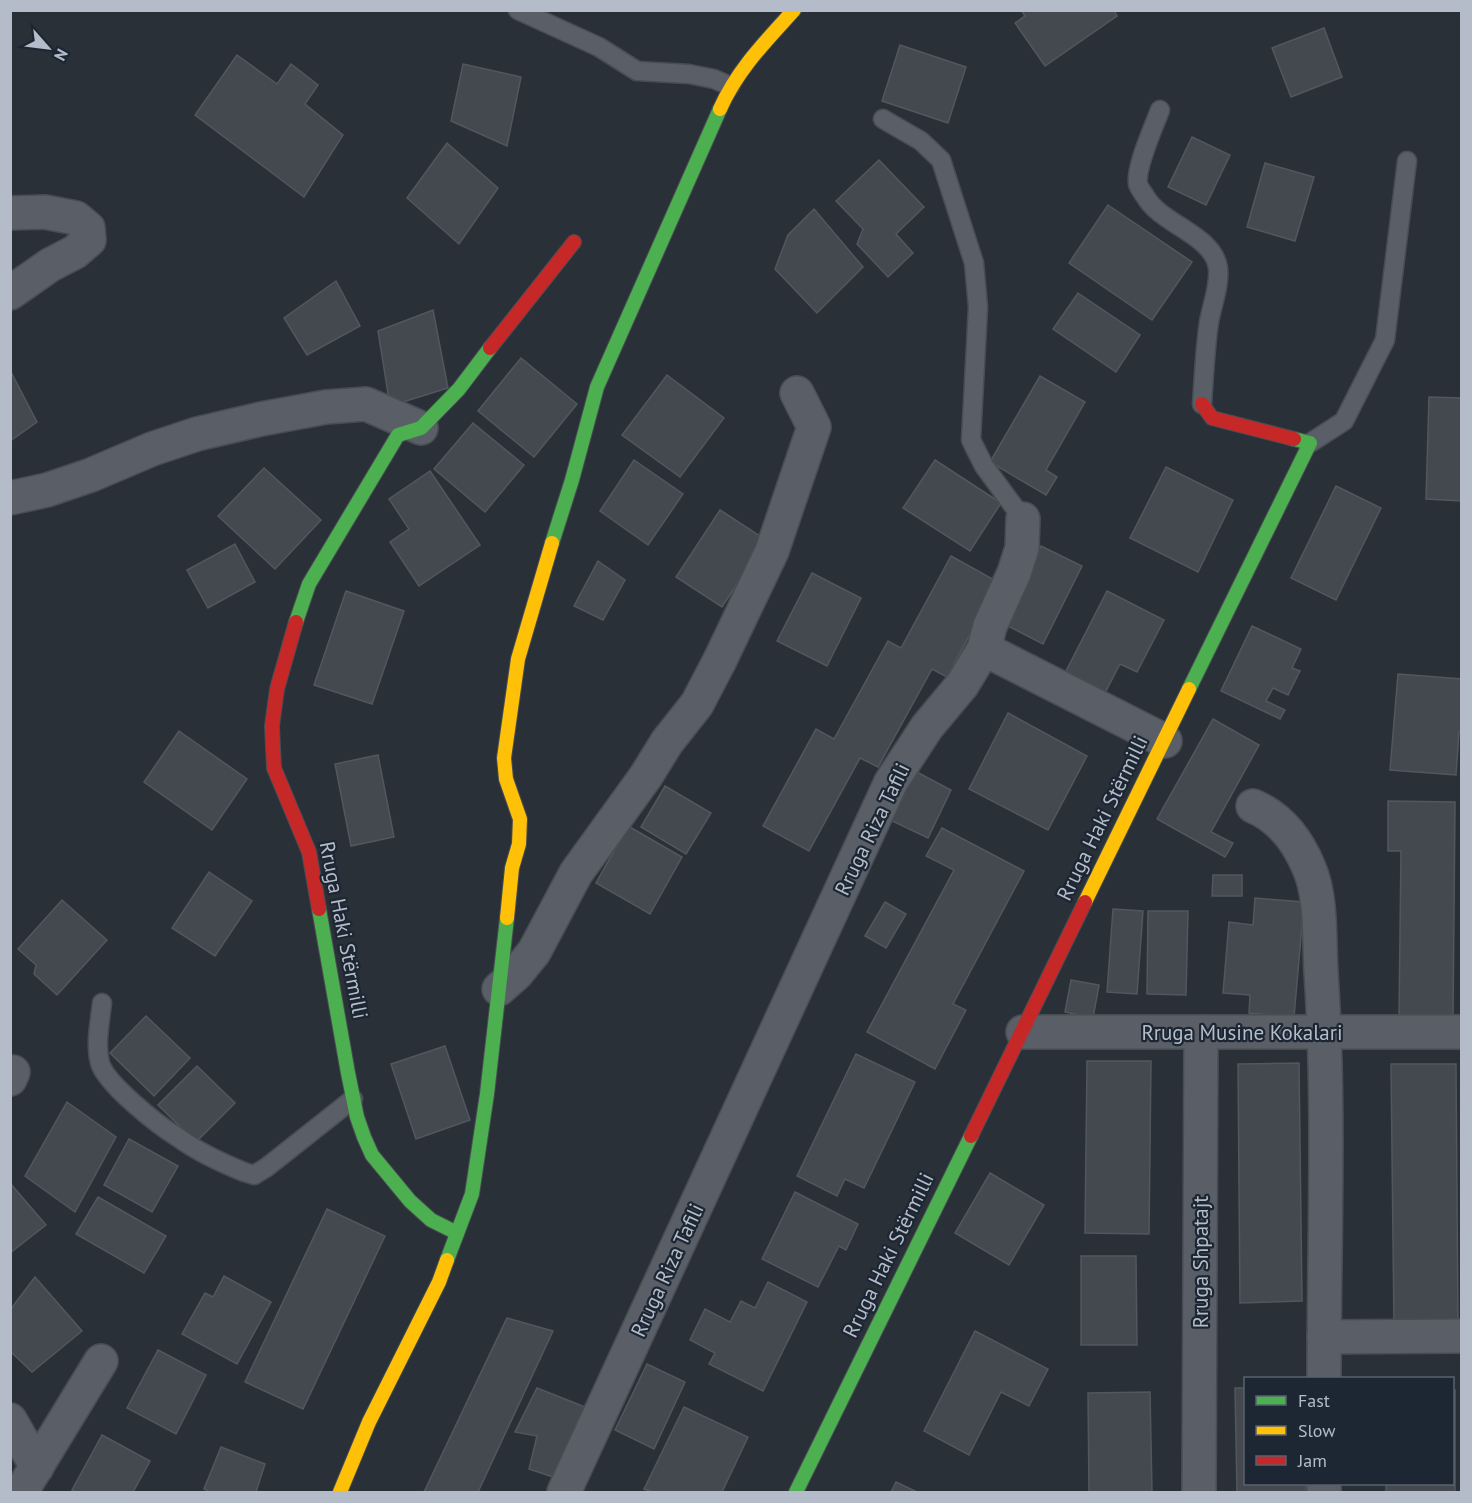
<svg xmlns="http://www.w3.org/2000/svg" width="1472" height="1503" font-family="'PT Sans',sans-serif">
<style>
.building{fill:#444950;stroke:#52575f;stroke-width:1.5}
.lines{fill:none;stroke-linecap:round;stroke-linejoin:round}
.lane-casing{stroke:#484c53;stroke-width:21}
.street-casing{stroke:#484c53;stroke-width:36}
.fast-casing{stroke:#484c53;stroke-width:16}
.slow-casing{stroke:#484c53;stroke-width:16}
.jam-casing{stroke:#484c53;stroke-width:16}
.lane{stroke:#5a5e66;stroke-width:18}
.street{stroke:#5a5e66;stroke-width:33}
.fast{stroke:#4caf50;stroke-width:14}
.slow{stroke:#ffc107;stroke-width:14}
.jam{stroke:#c62828;stroke-width:14}
.labels{text-anchor:middle;dominant-baseline:central;stroke-width:4.5;stroke-linejoin:round;paint-order:stroke}
.street-label{font-size:21px;fill:#b4bcc9;stroke:#1d2633}
</style>
<rect width="100%" height="100%" fill="#2a3038"/>
<g class="building">
<polygon points="1021,10 1114,10 1117,16 1045,66 1015,23 1025,16"/>
<polygon points="1324,28 1342,77 1291,97 1272,48"/>
<polygon points="900,45 966,67 948,123 882,101"/>
<polygon points="237,55 277,84 291,64 318,85 305,104 343,135 304,197 195,115"/>
<polygon points="463,64 521,77 507,146 451,121"/>
<polygon points="1192,137 1230,155 1206,205 1168,187"/>
<polygon points="447,143 498,188 459,244 407,198"/>
<polygon points="879,160 924,207 896,234 913,253 888,277 857,244 863,229 836,201"/>
<polygon points="1265,163 1314,177 1295,241 1247,227"/>
<polygon points="1108,205 1192,262 1152,320 1069,263"/>
<polygon points="814,209 863,267 817,313 775,269 788,235"/>
<polygon points="336,281 360,326 307,355 284,318"/>
<polygon points="1078,293 1140,335 1116,372 1053,329"/>
<polygon points="433,310 448,388 390,406 378,331"/>
<polygon points="521,358 577,404 534,457 478,411"/>
<polygon points="10,370 37,422 10,441"/>
<polygon points="667,375 724,418 680,477 622,435"/>
<polygon points="1040,376 1085,402 1046,470 1057,477 1046,495 990,462"/>
<polygon points="1429,397 1462,398 1462,501 1426,499"/>
<polygon points="473,423 524,465 485,512 434,469"/>
<polygon points="634,460 683,494 648,545 600,511"/>
<polygon points="935,460 1001,503 970,551 903,508"/>
<polygon points="1166,467 1233,500 1198,572 1130,538"/>
<polygon points="264,468 321,520 275,569 218,516"/>
<polygon points="430,471 480,545 419,586 390,542 409,529 389,499"/>
<polygon points="1336,486 1381,508 1336,600 1291,578"/>
<polygon points="720,510 766,540 722,607 676,577"/>
<polygon points="235,544 255,582 208,608 187,570"/>
<polygon points="1041,546 1082,566 1043,644 1002,623"/>
<polygon points="951,556 998,582 947,677 932,669 878,767 860,758 809,851 763,826 816,729 834,739 888,641 901,648"/>
<polygon points="598,561 625,580 603,620 574,606"/>
<polygon points="812,573 861,598 827,666 777,641"/>
<polygon points="346,591 404,611 372,704 314,685"/>
<polygon points="1107,591 1164,620 1137,672 1120,664 1104,695 1064,675"/>
<polygon points="1252,626 1301,649 1292,668 1300,671 1288,695 1273,688 1266,701 1285,710 1280,719 1221,691"/>
<polygon points="1398,674 1462,679 1462,732 1459,732 1456,775 1390,770"/>
<polygon points="1008,713 1087,756 1048,830 969,789"/>
<polygon points="1213,719 1259,745 1211,832 1233,843 1225,857 1157,819"/>
<polygon points="179,731 247,779 212,830 144,782"/>
<polygon points="378,755 394,837 351,846 335,764"/>
<polygon points="913,770 951,790 928,838 888,819"/>
<polygon points="665,786 711,813 686,854 641,827"/>
<polygon points="1388,801 1455,802 1453,1017 1399,1017 1401,851 1388,851"/>
<polygon points="628,826 682,857 650,914 596,883"/>
<polygon points="942,828 1024,871 953,1004 966,1010 935,1069 867,1032 954,870 926,856"/>
<polygon points="209,872 252,901 215,956 172,928"/>
<polygon points="1213,875 1242,875 1242,896 1212,896"/>
<polygon points="1255,898 1304,902 1294,1017 1249,1013 1250,995 1223,993 1229,922 1253,925"/>
<polygon points="62,900 107,940 57,995 34,974 36,965 18,949"/>
<polygon points="885,902 906,914 886,948 865,936"/>
<polygon points="1113,909 1143,911 1137,994 1107,992"/>
<polygon points="1148,911 1188,911 1186,995 1147,994"/>
<polygon points="1071,980 1099,985 1093,1018 1065,1012"/>
<polygon points="146,1016 190,1058 154,1096 110,1053"/>
<polygon points="445,1046 470,1120 416,1139 391,1064"/>
<polygon points="856,1054 915,1082 864,1188 845,1179 837,1196 797,1176"/>
<polygon points="1087,1061 1151,1061 1149,1234 1085,1233"/>
<polygon points="1299,1063 1302,1301 1240,1303 1238,1064"/>
<polygon points="1391,1064 1456,1064 1458,1326 1394,1327"/>
<polygon points="197,1066 235,1103 196,1142 158,1105"/>
<polygon points="67,1102 116,1137 75,1212 25,1176"/>
<polygon points="129,1139 178,1166 152,1212 104,1185"/>
<polygon points="990,1173 1044,1205 1009,1265 955,1233"/>
<polygon points="10,1183 46,1225 10,1253"/>
<polygon points="795,1192 858,1224 846,1250 839,1246 818,1287 762,1259"/>
<polygon points="98,1197 166,1236 144,1273 76,1234"/>
<polygon points="327,1209 385,1236 303,1409 245,1382"/>
<polygon points="1081,1256 1136,1256 1137,1345 1081,1345"/>
<polygon points="224,1276 271,1302 237,1364 182,1334 205,1293 213,1297"/>
<polygon points="35,1277 82,1331 32,1372 10,1351 10,1310"/>
<polygon points="768,1282 807,1302 763,1391 709,1364 715,1353 690,1340 705,1309 730,1322 741,1301 755,1308"/>
<polygon points="507,1318 553,1331 478,1492 424,1492"/>
<polygon points="975,1331 1048,1369 1029,1406 1001,1392 969,1455 924,1431"/>
<polygon points="158,1350 206,1375 176,1434 127,1408"/>
<polygon points="647,1364 685,1382 654,1449 615,1430"/>
<polygon points="537,1388 585,1407 556,1478 529,1469 537,1436 515,1432"/>
<polygon points="1235,1388 1246,1388 1246,1484 1306,1484 1306,1492 1237,1492"/>
<polygon points="1452,1390 1455,1390 1455,1492 1386,1492 1386,1484 1452,1484"/>
<polygon points="1150,1392 1152,1492 1089,1492 1088,1393"/>
<polygon points="684,1407 748,1437 722,1492 652,1492 644,1489"/>
<polygon points="102,1435 150,1461 133,1492 76,1492 72,1490"/>
<polygon points="221,1447 265,1464 256,1492 210,1492 204,1489"/>
<polygon points="896,1482 917,1492 891,1492"/>
</g>
<g class="lines">
<g class="lane-casing">
<g id="lane">
<polyline points="518,10 599,47 637,71 689,74 714,79 730,86"/>
<path d="M1160 110C1154 126 1135 168 1138 184 1139 188 1143 193 1145 196 1161 225 1213 234 1218 268 1220 285 1212 305 1209 322 1205 349 1204 376 1202 404"/>
<polyline points="883,119 921,141 941,160 974,263 978,307 971,440 984,466 1023,519"/>
<polyline points="1310,443 1344,421 1385,340 1407,161"/>
<path d="M102 1003C100 1022 95 1044 100 1063 106 1084 159 1126 179 1138 198 1152 222 1163 244 1172L254 1175 267 1167 353 1099"/>
</g>
</g>
<g class="street-casing">
<g id="street">
<polyline points="10,213 45,212 76,218 88,228 89,240 75,252 50,265 10,293"/>
<polyline points="10,498 47,490 91,475 152,449 197,434 261,419 326,407 366,404 421,428"/>
<polyline points="984,649 1165,741"/>
<path d="M1253 806C1281 818 1298 841 1309 868 1322 897 1319 941 1321 972 1330 1107 1324 1243 1324 1378"/>
<polyline points="499,989 516,974 534,952 576,873 646,776 667,742 697,704 720,660 772,551 814,427 797,393"/>
<polyline points="1023,1032 1462,1032"/>
<polyline points="10,1079 13,1072"/>
<polyline points="1324,1337 1462,1336"/>
<polyline points="10,1420 37,1467"/>
<polyline points="21,1492 101,1361"/>
<polyline points="564,1492 891,782 927,727 962,685 984,649 990,626 1014,573 1022,548 1023,519"/>
<polyline points="1199,1492 1201,1032"/>
<polyline points="1324,1492 1324,1484"/>
</g>
</g>
<g class="fast-casing">
<g id="fast">
<polyline points="552,543 572,480 597,387 720,109"/>
<polyline points="296,622 309,584 398,435 421,428 459,389 490,348"/>
<polyline points="1189,689 1310,443 1294,439"/>
<polyline points="319,909 348,1073 357,1117 364,1137 372,1155 410,1201 431,1220 457,1233"/>
<polyline points="447,1260 472,1194 487,1094 507,918"/>
<polyline points="796,1492 971,1136"/>
</g>
</g>
<g class="slow-casing">
<g id="slow">
<path d="M720 109C737 70 766 41 794 10"/>
<polyline points="1085,902 1189,689"/>
<polyline points="507,918 512,868 519,844 520,819 506,779 504,758 518,659 552,543"/>
<polyline points="340,1492 369,1422 439,1282 447,1260"/>
</g>
</g>
<g class="jam-casing">
<g id="jam">
<polyline points="490,348 574,242"/>
<polyline points="1202,404 1212,418 1294,439"/>
<polyline points="296,622 277,689 272,726 274,768 309,852 319,909"/>
<polyline points="971,1136 1085,902"/>
</g>
</g>
<use href="#lane" class="lane"/>
<use href="#street" class="street"/>
<use href="#fast" class="fast"/>
<use href="#slow" class="slow"/>
<use href="#jam" class="jam"/>
</g>
<g class="labels">
<g class="street-label">
<text transform="translate(1102 818) rotate(-64)">Rruga Haki Stërmilli</text>
<text transform="translate(872 829) rotate(-64)">Rruga Riza Tafili</text>
<text transform="translate(344 930) rotate(79)">Rruga Haki Stërmilli</text>
<text x="1242" y="1032">Rruga Musine Kokalari</text>
<text transform="translate(888 1255) rotate(-64)">Rruga Haki Stërmilli</text>
<text transform="translate(1200 1262) rotate(-90)">Rruga Shpatajt</text>
<text transform="translate(667 1270) rotate(-65)">Rruga Riza Tafili</text>
</g>
</g>
<rect width="1472" height="1503" fill="none" stroke="#b4bcc9" stroke-width="24"/>
<rect x="1244" y="1377" width="210" height="108" fill="#1d2633" stroke="#59626f" stroke-width="1.5"/>
<rect x="1256" y="1396" width="30" height="9" fill="#4caf50" stroke="#59626f" stroke-width="1.5"/>
<text x="1298" y="1407" font-size="18" fill="#b4bcc9">Fast</text>
<rect x="1256" y="1426" width="30" height="9" fill="#ffc107" stroke="#59626f" stroke-width="1.5"/>
<text x="1298" y="1437" font-size="18" fill="#b4bcc9">Slow</text>
<rect x="1256" y="1456" width="30" height="9" fill="#c62828" stroke="#59626f" stroke-width="1.5"/>
<text x="1298" y="1467" font-size="18" fill="#b4bcc9">Jam</text>
<g transform="translate(48 48) rotate(118)" stroke="#1d2633" stroke-width="4.5" paint-order="stroke">
<path d="M0-4.5L10 22L0 15L-10 22Z" fill="#b4bcc9"/>
<text y="-9" font-size="16" font-weight="bold" text-anchor="middle" fill="#b4bcc9">N</text>
</g>
</svg>
